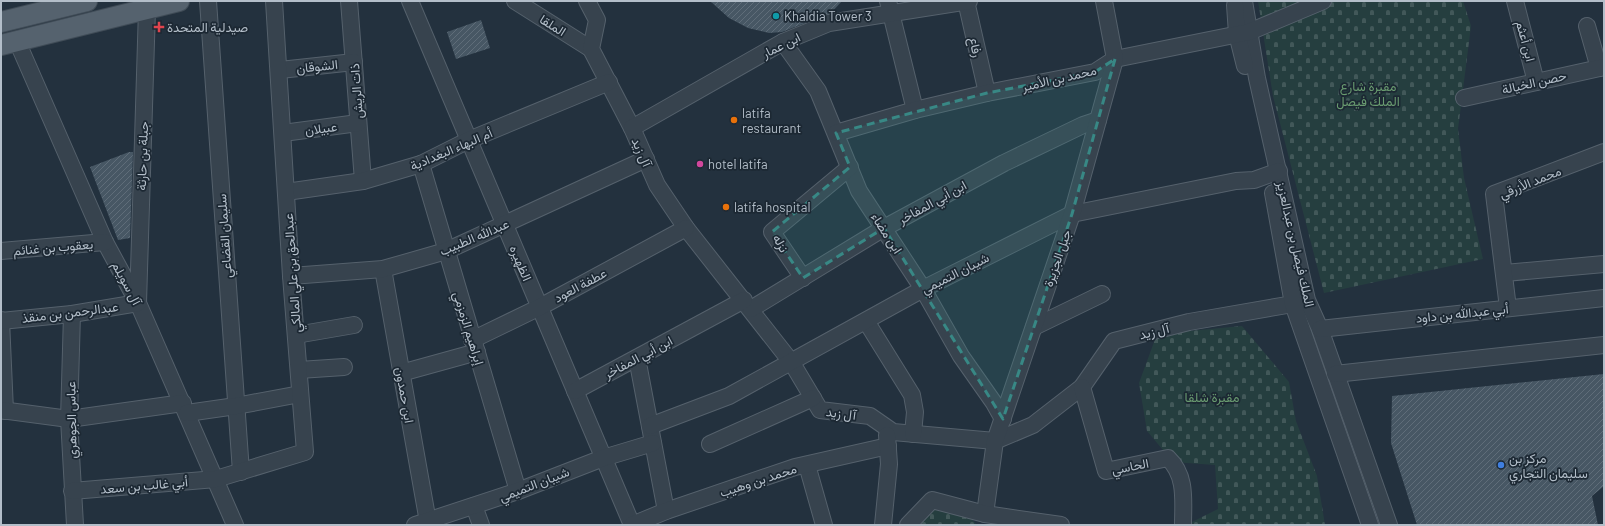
<svg xmlns="http://www.w3.org/2000/svg" width="1605" height="526" font-family="Barlow,Vazirmatn,sans-serif">
<style>
.cemetery{fill:url(#cemetery-stones)}
.building{fill:url(#building-hatch)}
.lines{fill:none;stroke-linecap:round;stroke-linejoin:round}
.minor-casing{stroke:#55616c;stroke-width:18}
.major-casing{stroke:#404c57;stroke-width:22}
.minor{stroke:#37434e;stroke-width:16}
.major{stroke:#55626e;stroke-width:20}
.marked{fill:#388885;fill-opacity:0.2;stroke:#388885;stroke-width:3;stroke-dasharray:8 5;stroke-linejoin:round}
.culture-dot{fill:#0f9aa8;stroke:#1c2833;stroke-width:1.5}
.health-dot{fill:#e0444e;stroke:#1c2833;stroke-width:1.5}
.food-dot{fill:#e8710a;stroke:#1c2833;stroke-width:1.5}
.hotel-dot{fill:#d1479c;stroke:#1c2833;stroke-width:1.5}
.shop-dot{fill:#3f7fe0;stroke:#1c2833;stroke-width:1.5}
.labels{text-anchor:middle;dominant-baseline:central;stroke-width:3.5;stroke-linejoin:round;paint-order:stroke}
.poi-label{font-size:13px;fill:#b3bec9;stroke:#1c2833;text-anchor:start}
.street-label{font-size:13px;fill:#b3bec9;stroke:#1c2833}
.park-label{font-size:13px;fill:#699b70;stroke:#1c2833}
</style>
<defs>
<pattern id="cemetery-stones" width="16" height="16" patternUnits="userSpaceOnUse"><rect width="16" height="16" fill="#253e3f"/><path d="M2 7V4a2 2 0 0 1 4 0v3zM10 15v-3a2 2 0 0 1 4 0v3z" fill="#425859"/></pattern>
<pattern id="building-hatch" width="6" height="6" patternUnits="userSpaceOnUse"><rect width="6" height="6" fill="#475764"/><path d="M-1 1l2-2M0 6l6-6M5 7l2-2" fill="none" stroke="#5f6d79"/></pattern>
</defs>
<rect width="100%" height="100%" fill="#23313e"/>
<g class="cemetery">
<polygon points="1258,1 1463,1 1471,26 1458,129 1464,178 1483,259 1324,293 1273,96"/>
<polygon points="1242,326 1289,382 1296,421 1317,476 1325,525 1186,525 1218,509 1215,465 1173,462 1147,431 1139,383 1157,334"/>
<polygon points="927,506 966,513 977,525 913,525"/>
</g>
<g class="building">
<polygon points="710,1 842,1 831,13 782,32 769,33 748,28 729,18"/>
<polygon points="481,20 490,48 456,59 447,32"/>
<polygon points="129,152 133,152 130,238 118,240 90,167"/>
<polygon points="1604,374 1604,486 1592,496 1598,525 1417,525 1391,443 1392,396"/>
</g>
<g class="lines">
<g class="minor-casing">
<g id="minor">
<polyline points="208,1 241,472"/>
<polyline points="349,1 363,181"/>
<polyline points="410,1 632,525"/>
<polyline points="515,1 591,49"/>
<polyline points="587,1 597,20 591,49 632,128 657,185 686,228 792,363 820,410 870,416 893,432 995,441 1033,425 1082,387 1114,341 1189,322 1293,304"/>
<polyline points="888,1 915,110"/>
<polyline points="966,1 987,93"/>
<polyline points="1244,1 1257,78 1307,300 1320,329 1389,525"/>
<polyline points="1515,1 1536,82"/>
<polyline points="1235,5 1237,34 1245,66"/>
<polyline points="1587,26 1599,68"/>
<polyline points="17,41 105,242 138,303 235,525"/>
<polyline points="783,42 818,91 859,191 923,289 961,356 994,403 1003,419"/>
<polyline points="280,70 354,62"/>
<polyline points="1464,98 1604,67"/>
<polyline points="632,128 783,42 829,23 969,1"/>
<polyline points="283,133 358,123"/>
<polyline points="836,133 915,110 987,93 1095,72 1115,59 1249,32 1323,1"/>
<polyline points="421,164 518,491"/>
<polyline points="286,192 363,181 421,164 469,140 609,82"/>
<polyline points="1273,193 1293,304 1370,525"/>
<polyline points="1,251 105,242"/>
<polyline points="383,269 428,522"/>
<polyline points="1505,273 1604,264"/>
<polyline points="291,276 383,269 446,251 646,159"/>
<polyline points="803,278 772,232 850,167"/>
<polyline points="1508,308 1494,194 1604,152"/>
<polyline points="751,309 884,228 1004,163 1083,125 1098,120"/>
<polyline points="72,314 69,419 75,525"/>
<polyline points="1,320 5,411"/>
<polyline points="1,321 72,314 138,303 147,9"/>
<polyline points="866,321 912,395 915,412 913,434"/>
<polyline points="1034,327 1102,294"/>
<polyline points="1320,329 1604,298"/>
<polyline points="296,335 354,325"/>
<polyline points="472,340 540,307 686,228"/>
<polyline points="637,358 666,511"/>
<polyline points="299,370 344,367"/>
<polyline points="401,373 477,352"/>
<polyline points="1335,374 1604,345"/>
<path d="M1082 387 1106 471 1168 458C1187 476 1183 501 1183 525"/>
<polyline points="575,391 744,300"/>
<polyline points="1,410 69,419 183,403"/>
<polyline points="187,413 236,406 300,394"/>
<polyline points="650,426 729,396 923,289 1072,214 1236,181 1254,180 1279,171"/>
<polyline points="710,444 813,398"/>
<polyline points="807,465 824,525"/>
<polyline points="72,491 216,479 305,452 291,276 274,1"/>
<polyline points="474,506 481,525"/>
<polyline points="985,514 995,441 1072,214 1115,59 1104,1"/>
<polyline points="415,525 518,491 603,458 653,443"/>
<polyline points="632,525 666,511 795,467 888,446"/>
<polyline points="883,525 889,464 887,435"/>
<polyline points="908,525 932,500 985,514 1061,525"/>
</g>
</g>
<g class="major-casing">
<g id="major">
<polyline points="1,22 87,1"/>
<polyline points="1,45 179,1"/>
</g>
</g>
<use href="#minor" class="minor"/>
<use href="#major" class="major"/>
</g>
<path class="marked" d="M1115 59 1072 214 1003 419 884 228 803 278 772 232 850 167 836 133 987 93 1095 72Z"/>
<circle class="culture-dot" cx="776" cy="16" r="4"/>
<path class="health-dot" d="M157 21h4v4h4v4h-4v4h-4v-4h-4v-4h4z"/>
<g class="food-dot">
<circle cx="734" cy="120" r="4"/>
<circle cx="726" cy="207" r="4"/>
</g>
<circle class="hotel-dot" cx="700" cy="164" r="4"/>
<circle class="shop-dot" cx="1501" cy="465" r="4"/>
<g class="labels">
<g class="poi-label">
<text x="784" y="16">Khaldia Tower 3</text>
<text x="167" y="27">صيدلية المتحدة</text>
<text x="742" y="113">latifa<tspan x="742" dy="15">restaurant</tspan></text>
<text x="708" y="164">hotel latifa</text>
<text x="734" y="207">latifa hospital</text>
<text x="1509" y="458">مركز بن<tspan x="1509" dy="15">سليمان التجاري</tspan></text>
</g>
<g class="street-label">
<text transform="translate(553 25) rotate(32)">الملقا</text>
<text transform="translate(1526 41) rotate(75)">ابن أعثم</text>
<text transform="translate(781 45) rotate(-26)">ابن عمار</text>
<text transform="translate(976 47) rotate(77)">رفاع</text>
<text transform="translate(317 66) rotate(-6)">الشوقان</text>
<text transform="translate(1059 78) rotate(-13)">محمد بن الأمير</text>
<text transform="translate(1534 82) rotate(-13)">حصن الخيالة</text>
<text transform="translate(356 91) rotate(-94)">ذات الريش</text>
<text transform="translate(321 128) rotate(-7)">عبيلان</text>
<text transform="translate(451 149) rotate(-23)">أم البهاء البغدادية</text>
<text transform="translate(642 152) rotate(66)">آل زيد</text>
<text transform="translate(142 156) rotate(-88)">جبلة بن حارثة</text>
<text transform="translate(1530 182) rotate(-22)">محمد الأزرقي</text>
<text transform="translate(932 202) rotate(-29)">ابن أبي المفاخر</text>
<text transform="translate(887 233) rotate(57)">ابن مضاء</text>
<text transform="translate(224 236) rotate(-94)">سليمان القضاعي</text>
<text transform="translate(474 237) rotate(-23)">عبدالله الطبيب</text>
<text transform="translate(781 243) rotate(61)">نزله</text>
<text transform="translate(1296 244) rotate(77)">الملك فيصل بن عبدالعزيز</text>
<text transform="translate(53 247) rotate(-5)">يعقوب بن غنائم</text>
<text transform="translate(1057 258) rotate(-71)">جبل الجزيرة</text>
<text transform="translate(521 263) rotate(67)">الظهيره</text>
<text transform="translate(292 273) rotate(-94)">عبدالحق بن علي المالكي</text>
<text transform="translate(955 273) rotate(-27)">شيبان التميمي</text>
<text transform="translate(127 283) rotate(62)">آل سويلم</text>
<text transform="translate(580 285) rotate(-28)">عطفة العود</text>
<text transform="translate(70 312) rotate(-7)">عبدالرحمن بن منقذ</text>
<text transform="translate(1462 313) rotate(-6)">أبي عبدالله بن داود</text>
<text transform="translate(469 328) rotate(73)">إبراهيم الزمزمي</text>
<text transform="translate(1154 331) rotate(-14)">آل زيد</text>
<text transform="translate(638 357) rotate(-28)">ابن أبي المفاخر</text>
<text transform="translate(405 395) rotate(80)">ابن حمدون</text>
<text transform="translate(841 413) rotate(7)">آل زيد</text>
<text transform="translate(71 420) rotate(-91)">عباس الجوهري</text>
<text transform="translate(1130 466) rotate(-11)">الحاسي</text>
<text transform="translate(758 480) rotate(-18)">محمد بن وهيب</text>
<text transform="translate(534 484) rotate(-21)">شيبان التميمي</text>
<text transform="translate(144 485) rotate(-5)">أبي غالب بن سعد</text>
</g>
<g class="park-label">
<text x="1368" y="86">مقبرة شارع<tspan x="1368" dy="15">الملك فيصل</tspan></text>
<text x="1212" y="397">مقبرة شلقا</text>
</g>
</g>
<rect width="1605" height="526" fill="none" stroke="#b3bec9" stroke-width="4"/>
</svg>
